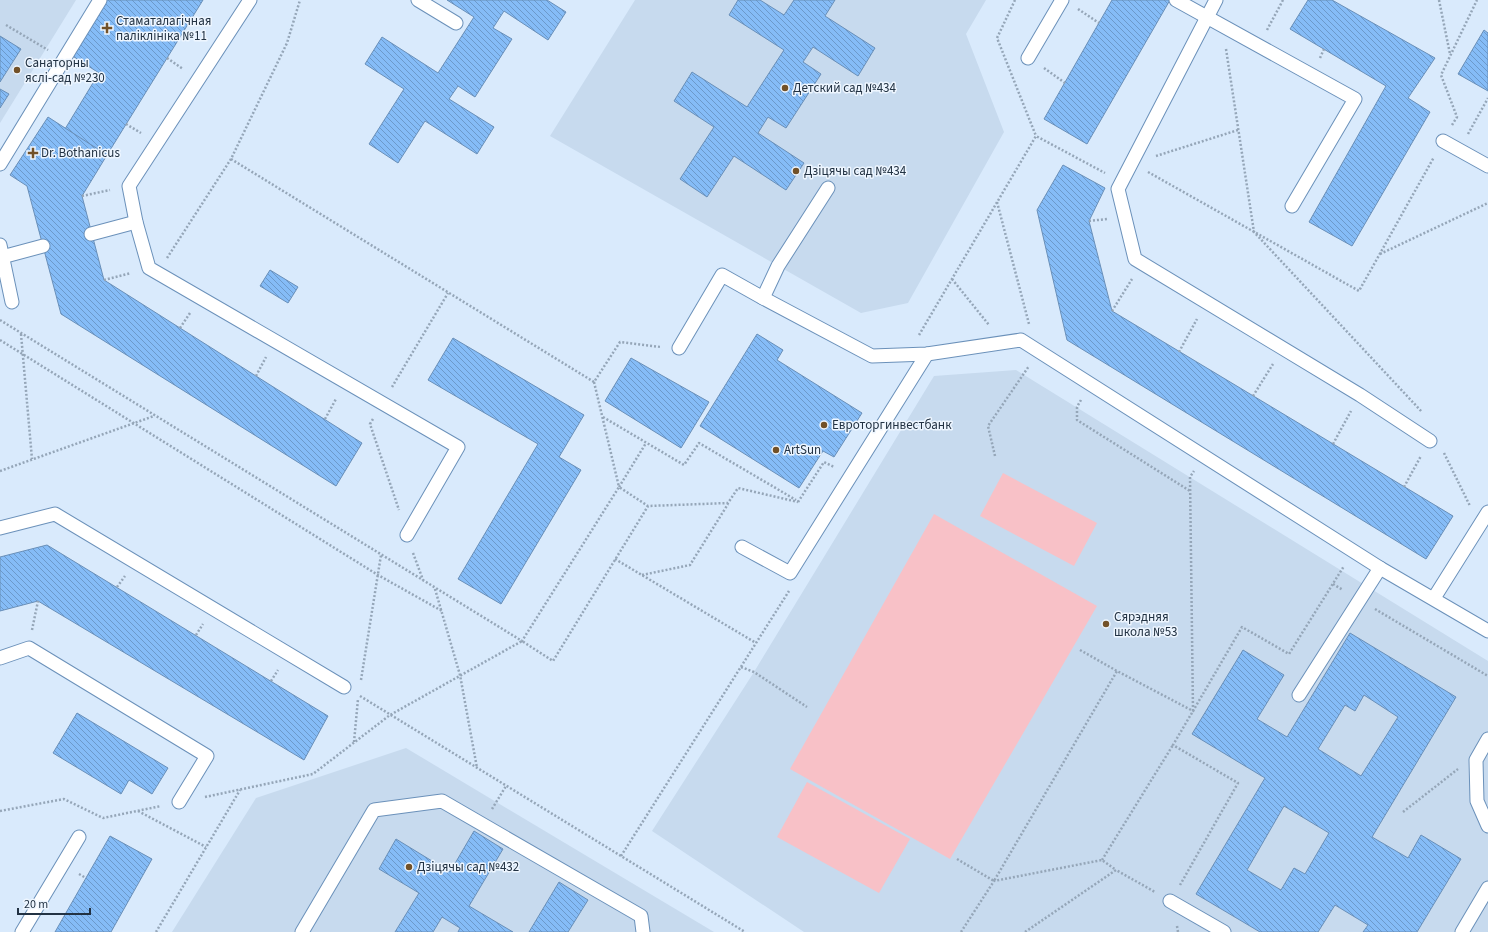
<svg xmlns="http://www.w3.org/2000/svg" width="1488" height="932" font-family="'Source Sans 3',sans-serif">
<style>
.built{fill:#c7daee}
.grass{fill:#f8c1c7}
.building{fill:url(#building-back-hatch);stroke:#698fb8;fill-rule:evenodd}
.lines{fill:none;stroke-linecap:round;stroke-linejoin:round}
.lane-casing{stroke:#6b91ba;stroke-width:15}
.path{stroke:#95a6b8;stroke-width:2.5;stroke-dasharray:2 2;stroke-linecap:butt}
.lane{stroke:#fff;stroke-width:13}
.poi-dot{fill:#725128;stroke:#eef6ff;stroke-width:1.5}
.labels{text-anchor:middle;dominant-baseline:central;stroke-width:3;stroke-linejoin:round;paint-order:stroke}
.poi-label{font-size:13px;fill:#223243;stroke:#eef6ff;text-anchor:start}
</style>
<defs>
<pattern id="building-back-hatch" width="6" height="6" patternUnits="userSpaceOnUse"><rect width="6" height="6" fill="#85bcf7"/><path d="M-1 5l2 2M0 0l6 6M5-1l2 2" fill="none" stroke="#6c99ca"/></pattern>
</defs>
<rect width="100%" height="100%" fill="#d9eafc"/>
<g class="built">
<polygon points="0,0 76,0 0,123"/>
<polygon points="635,0 986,0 966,34 1004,132 908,303 861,313 550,136"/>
<polygon points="1016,370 1488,661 1488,932 804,932 652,831 754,672 934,376"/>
<polygon points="406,748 714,932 172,932 256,798"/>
</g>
<g class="grass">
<polygon points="1003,473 1097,523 1074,566 980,516"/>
<polygon points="934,514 1097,606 950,859 790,769"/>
<polygon points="807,782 910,839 879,893 777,837"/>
</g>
<g class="building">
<polygon points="104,0 203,0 107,155 65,129 99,73 71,55"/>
<polygon points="447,0 547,0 566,12 548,40 504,11 493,28 512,39 475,97 458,86 449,99 494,127 477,154 425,121 398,163 369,144 404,89 365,64 382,37 438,73 474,17"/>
<polygon points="738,0 760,0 784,15 794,0 835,0 825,16 875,48 858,76 813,47 803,62 821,74 786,128 768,117 758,133 804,163 786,190 734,156 707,197 680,179 714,127 674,101 692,72 747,107 784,50 729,15"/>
<polygon points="1112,0 1170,0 1087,144 1044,119"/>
<polygon points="1308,0 1332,0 1435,58 1408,98 1430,112 1352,246 1309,222 1386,86 1290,29"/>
<polygon points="1484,30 1488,33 1488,91 1458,74"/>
<polygon points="0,36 21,49 0,82"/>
<polygon points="0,89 9,94 0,108"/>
<polygon points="48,117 107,155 82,196 104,280 362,443 336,486 61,314 27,186 10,175"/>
<polygon points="1063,165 1105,188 1089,221 1112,311 1453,516 1426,559 1067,340 1037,210"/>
<polygon points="270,270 298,287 288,303 260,286"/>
<polygon points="757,334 783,350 777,360 862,413 834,457 823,451 799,488 700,426"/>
<polygon points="453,338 584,415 559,457 581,470 501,604 458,579 538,444 428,380"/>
<polygon points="631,358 709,402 681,448 605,401"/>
<polygon points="47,545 328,716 304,760 38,601 0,611 0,557"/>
<path d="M1350 633 1456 697 1372 837 1408 858 1421 835 1461 859 1417 932H1363L1368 925 1335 905 1318 932H1260L1196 894 1265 778 1192 734 1243 650 1284 675 1257 719 1287 737ZM1364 695 1398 717 1361 776 1318 749 1345 705 1355 711ZM1284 806 1329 833 1305 874 1294 868 1281 890 1247 870Z"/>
<polygon points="77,713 168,768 152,794 129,780 121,794 53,753"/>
<polygon points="474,831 503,849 469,906 513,932 458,932 460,928 442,917 433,932 395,932 419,893 379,869 396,839 450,872"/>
<polygon points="110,836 152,859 111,932 55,932"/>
<polygon points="559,882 588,900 568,932 529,932"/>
</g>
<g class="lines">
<g class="lane-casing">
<g id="lane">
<polyline points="250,0 129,186 136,222 149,268 458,447 407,535"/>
<polyline points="418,0 456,23"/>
<polyline points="1176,0 1355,99 1292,206"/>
<polyline points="1216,0 1118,189 1135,259 1360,395 1430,441"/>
<polyline points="1028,58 1062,0"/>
<polyline points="1443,141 1488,166"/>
<polyline points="0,164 100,0"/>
<polyline points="91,234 136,222"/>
<polyline points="0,245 12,302"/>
<polyline points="2,257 43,246"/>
<polyline points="763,298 872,356 927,354 1021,340 1380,568 1488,631"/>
<polyline points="679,348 722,275 763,298 778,266 828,188"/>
<polyline points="0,528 55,514 344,687"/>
<polyline points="742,547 790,573 927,354"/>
<polyline points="1434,598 1488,512"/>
<polyline points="0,658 29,648 207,756 179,802"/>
<polyline points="1299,695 1380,568"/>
<polyline points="1488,739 1476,760 1477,801 1488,826"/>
<polyline points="1170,901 1224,932"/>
<polyline points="22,932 79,837"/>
<polyline points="302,932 374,810 442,801 641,916 643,932"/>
<polyline points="1462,932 1488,888"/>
</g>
</g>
<g class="path">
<polyline points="1015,0 997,38 1036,136"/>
<polyline points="1439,0 1450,54"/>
<polyline points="1078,9 1099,23"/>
<polyline points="6,25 48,50"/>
<polyline points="1267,30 1283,0"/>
<polyline points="1226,49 1254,232 1422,412"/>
<polyline points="167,58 183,69"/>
<polyline points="1320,58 1324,49"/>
<polyline points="1044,68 1065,83"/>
<polyline points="126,124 141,133"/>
<polyline points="1452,125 1457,117 1441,75 1477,0"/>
<polyline points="1468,134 1488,98"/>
<polyline points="1156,156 1238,130"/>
<polyline points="231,159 594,382 620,342 661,347"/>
<polyline points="1148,172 1359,291 1434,157"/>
<polyline points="82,196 110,190"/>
<polyline points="997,202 1029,324"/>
<polyline points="1089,221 1107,219"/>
<polyline points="1380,254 1488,203"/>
<polyline points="167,258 231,159 287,43 300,0"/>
<polyline points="952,279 989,325"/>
<polyline points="104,280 131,273"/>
<polyline points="1112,311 1132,279"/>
<polyline points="0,320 522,641 619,487 648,506 728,503 738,488 798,502"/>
<polyline points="180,328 190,313"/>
<polyline points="21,334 32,459"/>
<polyline points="919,335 1036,136 1105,173"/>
<polyline points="0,340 378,575 442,611"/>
<polyline points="1179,352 1197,319"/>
<polyline points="256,376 266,357"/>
<polyline points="594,382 619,487"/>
<polyline points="392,387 448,293"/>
<polyline points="1253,396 1273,364"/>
<polyline points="1081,400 1077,407 1077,420 1190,491"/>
<polyline points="603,417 684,465 699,443 796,500"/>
<polyline points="325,419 336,399"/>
<polyline points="373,419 370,424 399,510"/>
<polyline points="1333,444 1351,411"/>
<polyline points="1444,453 1470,506"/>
<polyline points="995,456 988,426 1029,366"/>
<polyline points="0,471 154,416"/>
<polyline points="619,487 646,443"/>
<polyline points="1404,487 1421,456"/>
<polyline points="798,502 824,462 834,467"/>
<polyline points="413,553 423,580"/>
<polyline points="615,559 756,643"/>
<polyline points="642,575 690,565 728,504"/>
<polyline points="1333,584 1343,590"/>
<polyline points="117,587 125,576"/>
<polyline points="435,589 460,675 477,768"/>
<polyline points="1375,609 1488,676"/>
<polyline points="32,630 38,601"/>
<polyline points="196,635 203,624"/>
<polyline points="1080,650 1117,671"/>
<polyline points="741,667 754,672 807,707"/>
<polyline points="361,680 381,555"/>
<polyline points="271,681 278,670"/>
<polyline points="360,696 745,932"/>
<polyline points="354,742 358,699"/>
<polyline points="205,797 313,774 390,715 522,641 553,661 648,506"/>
<polyline points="492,809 506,786"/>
<polyline points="0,811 64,799 103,818 161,806"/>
<polyline points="138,811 206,847"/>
<polyline points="1403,812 1458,769"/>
<polyline points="621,856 789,591"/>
<polyline points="957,859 994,881 1117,671 1193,711 1242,627 1289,654 1344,566"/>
<polyline points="1102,860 1173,745"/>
<polyline points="79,874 86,878"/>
<polyline points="1180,885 1238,783 1173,745 1193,711 1190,477 1194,471"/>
<polyline points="1177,926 1178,932"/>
<polyline points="156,932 240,790"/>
<polyline points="961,932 994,881 1102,860 1116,870"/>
<polyline points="1025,932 1116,870 1155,892"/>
</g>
<use href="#lane" class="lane"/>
</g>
<g class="poi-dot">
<path d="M105 22h4v4h4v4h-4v4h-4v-4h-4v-4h4z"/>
<circle cx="17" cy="70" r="4"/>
<circle cx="785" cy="88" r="4"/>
<path d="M31 147h4v4h4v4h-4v4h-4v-4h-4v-4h4z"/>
<circle cx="796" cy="171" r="4"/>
<circle cx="824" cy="425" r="4"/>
<circle cx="776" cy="450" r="4"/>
<circle cx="1106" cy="624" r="4"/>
<circle cx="409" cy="867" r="4"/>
</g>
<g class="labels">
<g class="poi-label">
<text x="116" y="21">Стаматалагічная<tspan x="116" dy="15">паліклініка №11</tspan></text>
<text x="25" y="63">Санаторны<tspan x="25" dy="15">яслі-сад №230</tspan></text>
<text x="793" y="88">Детский сад №434</text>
<text x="41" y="153">Dr. Bothanicus</text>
<text x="804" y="171">Дзіцячы сад №434</text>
<text x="832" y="425">Евроторгинвестбанк</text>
<text x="784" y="450">ArtSun</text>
<text x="1114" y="617">Сярэдняя<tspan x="1114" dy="15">школа №53</tspan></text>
<text x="417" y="867">Дзіцячы сад №432</text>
</g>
</g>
<path d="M18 908v6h72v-6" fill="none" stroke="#223243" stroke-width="2"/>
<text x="24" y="908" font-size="12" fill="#223243" stroke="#eef6ff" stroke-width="3" paint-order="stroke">20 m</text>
</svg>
